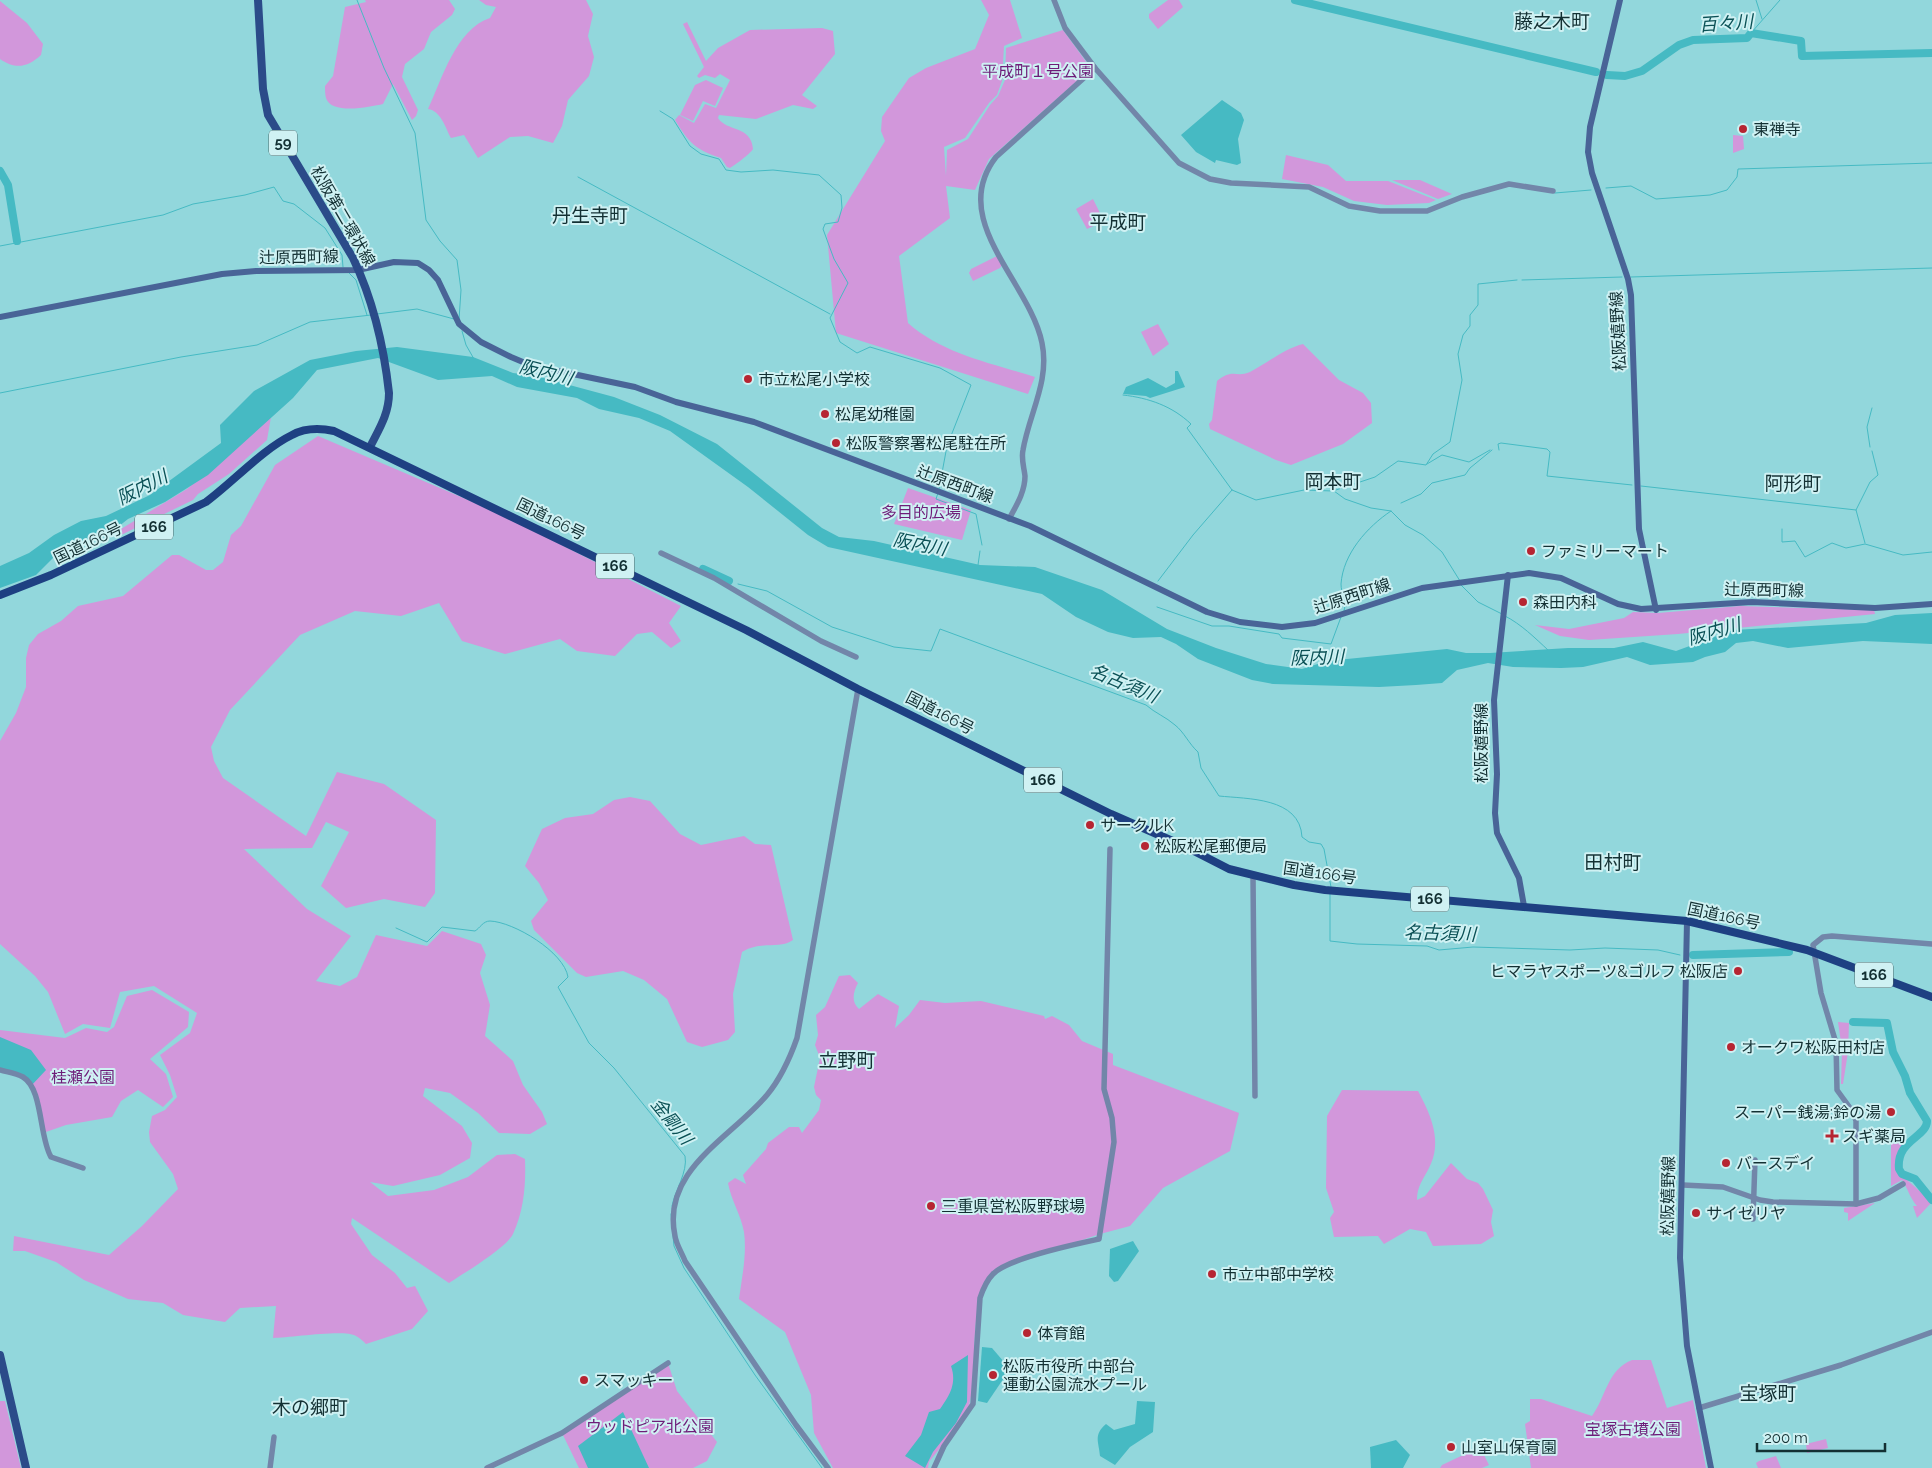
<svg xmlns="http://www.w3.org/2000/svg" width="1932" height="1468" font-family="Raleway,'Noto Sans JP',sans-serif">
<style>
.green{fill:#d297db}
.water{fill:#46bac3}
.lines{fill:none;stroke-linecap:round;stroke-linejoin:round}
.stream{stroke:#46bac3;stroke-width:1}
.river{stroke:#46bac3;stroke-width:8}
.tertiary{stroke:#7286a9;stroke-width:5.5}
.secondary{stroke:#496497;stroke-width:6}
.primary{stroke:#2b4b89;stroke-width:8}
.trunk{stroke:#1e4082;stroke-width:8}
.poi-dot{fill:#b62532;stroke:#cff1f3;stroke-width:2}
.labels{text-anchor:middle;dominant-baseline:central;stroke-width:4;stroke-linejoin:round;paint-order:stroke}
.shield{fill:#cff1f3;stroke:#4b6a6d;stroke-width:1}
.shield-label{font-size:15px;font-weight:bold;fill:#133033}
.park-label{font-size:16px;fill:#6e1d79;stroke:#cff1f3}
.poi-label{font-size:16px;fill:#133033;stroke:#cff1f3;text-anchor:start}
.street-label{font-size:16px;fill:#133033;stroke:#cff1f3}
.water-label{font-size:18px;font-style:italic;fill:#0a5055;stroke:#cff1f3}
.quarter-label{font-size:19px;fill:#133033;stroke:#cff1f3}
</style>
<rect width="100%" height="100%" fill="#92d7dc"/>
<g class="green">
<path d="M365 0H449L455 9 452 15 431 32 424 49 405 64 402 77 418 110 416 116 412 120 393 84 383 104C370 107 331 115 326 98 325 95 325 89 325 86L333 76 345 7 366 2Z"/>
<path d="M479 0H586L593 14 588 36 594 57 589 76 568 100 562 126 553 143 528 136 510 137 478 158 464 135 451 138C445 127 441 111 428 109 442 79 456 29 490 18L496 7 486 5Z"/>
<path d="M981 0H1010L1022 38 1004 46 1002 81 997 95 989 103 965 138 944 147 946 176 947 150 968 139 990 105 998 96 1005 80 1006 48 1063 30 1087 63 1086 73 989 159 975 190 946 186 950 218 899 256 908 323C943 354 991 363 1035 377L1028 394 836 333 827 235 885 141 881 131 882 117 909 78 926 68 975 49 989 15Z"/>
<polygon points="1168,0 1179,0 1183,7 1158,29 1149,18 1149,14"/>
<path d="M0 1 27 23 43 44 41 55C28 67 16 70 0 59Z"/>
<path d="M687 22 706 61 718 48 750 30 822 28 833 31 835 54 802 95 817 106 813 109 793 105 756 119 719 115 718 118C727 132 751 125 753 149 750 154 735 165 730 168L727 167 721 158C696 150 689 143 675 120L679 115 694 123 705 104 716 108 730 80 720 74 715 78 705 75 699 78 697 76 704 67 683 24Z"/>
<polygon points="706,80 723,88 715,106 703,101 693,121 680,115 695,85"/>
<polygon points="1733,135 1743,136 1744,149 1733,153"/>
<polygon points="1286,155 1328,165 1346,181 1388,181 1436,200 1429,203 1387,205 1354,201 1323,187 1282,179"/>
<polygon points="1392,180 1420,180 1452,194 1438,199"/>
<polygon points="1093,199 1104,221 1087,229 1076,209"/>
<polygon points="997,256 1002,265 1000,268 973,281 969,273 971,269"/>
<polygon points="1158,324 1169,344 1153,356 1141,332"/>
<path d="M1303 344 1339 380 1363 393 1371 403 1372 423 1343 444 1291 465 1276 460 1210 429 1209 424 1212 420 1217 381C1233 368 1236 378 1250 372 1268 363 1283 349 1303 344Z"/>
<polygon points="271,417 267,440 229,474 198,494 193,500 119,536 116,532 187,489"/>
<path d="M318 436 501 514 681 606 669 623 681 641 671 648 652 632 637 634 615 656 577 651 560 639 505 654 462 641 439 603 401 616 355 611 300 635 230 710 211 747 214 761 223 778 306 836 337 772 384 784 436 820 435 893 425 907 384 899 346 908 321 886 349 832 326 822 312 848 244 849 307 909 351 936 316 981 340 986 357 977 376 935 427 946 442 931 481 944 486 955 480 973 490 1005 485 1036 513 1061 523 1085 542 1112 547 1124 530 1134 499 1133 478 1113 450 1093 425 1088 423 1096 462 1126 472 1143 470 1158 440 1175 393 1186 370 1182 388 1196 434 1190 468 1177 497 1155 515 1154 525 1159C526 1184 524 1210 513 1234 506 1248 464 1273 449 1283L352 1218 351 1224 372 1255 395 1273 407 1288 415 1286 428 1311 412 1329 366 1344C363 1341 360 1338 356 1336 344 1329 290 1338 273 1338L276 1306 240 1308 225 1322 183 1315 163 1303 128 1299 84 1280 56 1262 25 1251H13L14 1236 109 1255 142 1226 178 1189 173 1174 150 1142 149 1132 152 1116 165 1110 177 1097 170 1075 160 1055 190 1033 197 1013 154 986 120 992 110 1028 83 1024 65 1034 48 992 35 976 0 944V741L16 713 26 687V658L29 645 38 634 61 621 78 606 123 596 172 555H179L206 570H213L223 562 231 535 241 526 275 465Z"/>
<polygon points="908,488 971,510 962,540 894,524"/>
<polygon points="1740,606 1874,610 1875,614 1678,634 1589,640 1560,636 1535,625 1569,629 1624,618 1633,612 1658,613"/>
<path d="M630 797 650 801 680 834 701 845 744 836 755 844 771 845 793 940C779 950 761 940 742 952L733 994 735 1032 728 1040 702 1047 687 1042 667 999 644 980 623 971 586 977 577 973 534 930 531 921 548 900 539 883 525 866 542 829 565 818 593 814 614 800Z"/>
<path d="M850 975 858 983C853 992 851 1002 859 1009L878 994 899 1006 895 1028 909 1015 920 1000 945 1003 981 1001 1044 1016 1045 1019 1052 1016 1069 1025 1082 1041 1113 1054V1065L1239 1113 1230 1151 1163 1188 1130 1226 1100 1234 1004 1266C962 1293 981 1363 969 1406 966 1418 938 1450 929 1462L928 1468H833L814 1433 811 1395 785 1332 739 1299C742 1277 747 1254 744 1232 741 1215 731 1200 728 1183L735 1178 746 1184 743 1175 766 1149 768 1143 789 1127H799L802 1133 819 1110 821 1100 816 1095 814 1087 820 1058 815 1045 818 1035 816 1015 825 1007 839 976Z"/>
<polygon points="152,990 189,1012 188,1027 150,1059 166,1074 173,1097 163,1107 138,1090 121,1101 112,1117 66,1125 43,1133 35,1095 23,1077 0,1070 0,1030 65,1038 86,1028 107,1032 114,1027 127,996"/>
<polygon points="1838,1022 1849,1023 1848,1052 1843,1084 1841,1084 1842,1049"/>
<path d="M1342 1090 1418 1091C1431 1115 1443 1142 1429 1168 1423 1180 1417 1186 1417 1200L1425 1196 1451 1163 1467 1179 1478 1183 1483 1189 1493 1210 1491 1222 1494 1236 1481 1244 1433 1246 1426 1232 1410 1229 1384 1244 1378 1236 1334 1237 1330 1218 1334 1212 1326 1188 1327 1116Z"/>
<path d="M1896 1137 1903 1139 1905 1142 1896 1162 1897 1171 1932 1202 1917 1218 1913 1206H1917C1910 1198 1908 1189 1902 1180L1891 1186V1141Z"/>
<polygon points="1875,1203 1848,1221 1848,1213 1844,1212 1844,1208"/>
<path d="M1632 1360H1651L1667 1408 1693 1400 1706 1468H1531L1525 1424 1530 1421V1399H1541L1592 1416C1606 1397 1607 1370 1632 1360Z"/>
<polygon points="668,1363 677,1391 717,1442 707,1461 693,1468 579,1468 562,1433"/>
<polygon points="0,1401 5,1401 21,1468 0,1468"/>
<polygon points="1826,1439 1828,1448 1807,1453 1806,1444"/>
<polygon points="1478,1448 1481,1449 1489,1465 1482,1468 1440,1468 1442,1465"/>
<polygon points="1776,1456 1781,1468 1758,1468 1756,1463 1759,1461"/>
</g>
<g class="water">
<polygon points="1222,100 1241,113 1244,120 1238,139 1241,163 1237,165 1216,160 1215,163 1196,152 1181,135"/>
<polygon points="397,347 473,357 513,373 536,376 614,397 660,415 717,444 822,528 839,537 874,541 980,565 1035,567 1102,590 1167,629 1216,648 1266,664 1302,669 1327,661 1447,649 1466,653 1490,653 1568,648 1614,648 1643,642 1676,651 1733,630 1866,623 1895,615 1932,613 1932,644 1863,641 1788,648 1753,641 1736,643 1725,652 1705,657 1693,662 1650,665 1627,657 1583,667 1561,668 1513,667 1488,663 1457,670 1442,683 1416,685 1379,687 1273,684 1252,680 1198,659 1176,644 1161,637 1133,638 1108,632 1076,617 1042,594 828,547 808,535 748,487 670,431 639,418 599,409 577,398 517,387 492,376 438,380 378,358 317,370 293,398 208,475 165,502 128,519 109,534 53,558 36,575 0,588 0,566 29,553 54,535 81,521 106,516 150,495 221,443 220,425 254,391 310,360 356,351"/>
<polygon points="1175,371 1178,371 1185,387 1150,398 1146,396 1123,394 1126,387 1148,378 1166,388 1175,383"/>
<polygon points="0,1037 31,1050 46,1070 31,1086 23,1077 0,1070"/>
<polygon points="1133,1241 1139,1251 1118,1281 1114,1282 1109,1276 1110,1249"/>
<polygon points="982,1347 992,1348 1010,1369 987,1403 978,1401"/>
<path d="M968 1355 967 1402 956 1423 933 1452 925 1468 905 1456 921 1435 929 1412 940 1409C950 1395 957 1383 951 1366Z"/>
<path d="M1137 1401 1155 1402 1153 1432 1130 1447 1115 1465 1100 1456C1099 1442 1093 1435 1106 1424L1114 1430 1135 1424Z"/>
<polygon points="623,1412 649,1468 588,1468 578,1446"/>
<polygon points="1396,1440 1410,1455 1403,1468 1371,1468 1370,1447"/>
</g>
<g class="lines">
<g class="stream">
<polyline points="357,0 384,68 415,133 426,220 440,241 457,260 461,290 459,320"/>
<polyline points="1756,0 1762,19"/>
<polyline points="1751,33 1780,0"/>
<polyline points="660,111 673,119 690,146 701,154 719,159 726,170 741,172 773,170 819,175 841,195 842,208 838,222 825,224 823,229 834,259 848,283 830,318 840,342 857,353 870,347 940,368 971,385 947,446 939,489"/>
<polyline points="578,177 830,314"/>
<polyline points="1606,188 1631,186 1656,199 1710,195 1727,190 1737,177 1738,169 1932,163"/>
<polyline points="1555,193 1591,190"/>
<polyline points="0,246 163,215 193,204 245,195 274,187 283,201 294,204 325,228 342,255 343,267"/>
<polyline points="349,273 356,280 367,315"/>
<polyline points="1631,277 1932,268"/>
<polyline points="1522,280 1622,277"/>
<polyline points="377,314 417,309 454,319"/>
<polyline points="462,331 466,345 474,359"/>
<polyline points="0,393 181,357 257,345 310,322 371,315"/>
<path d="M1123 395C1149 398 1172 406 1191 424L1187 428 1232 490 1256 500 1304 490 1333 491 1375 477 1398 461 1426 465 1433 454 1450 442 1462 380 1458 354 1463 335 1470 326V315L1478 305V284L1517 280"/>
<polyline points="1870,447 1867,427 1872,408"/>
<polyline points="1499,450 1498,444 1501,443 1547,449 1550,452 1547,476 1632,485"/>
<polyline points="1427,464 1442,455 1469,462 1490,450"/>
<polyline points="1641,486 1856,510"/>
<polyline points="1334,491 1345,499 1371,508 1391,511 1405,525 1423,535 1442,552 1460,581"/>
<polyline points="938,493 936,499 976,514 982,545"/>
<polyline points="1401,503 1421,494 1432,483 1465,475 1470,468 1492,450"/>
<polyline points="1782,529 1782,542 1795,541 1805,557 1832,543 1846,548 1865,544 1903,555 1932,552"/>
<polyline points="1865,543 1856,510 1870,482 1878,475 1872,451"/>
<polyline points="978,565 980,551"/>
<polyline points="1158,581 1193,535 1232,490"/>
<path d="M738 584 767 591 832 627 894 647 931 651 940 629 1146 705C1155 713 1166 717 1175 725 1184 732 1189 744 1198 752L1201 768 1219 796C1247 799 1300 797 1302 837L1309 842 1321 844 1324 849 1331 887"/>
<polyline points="1461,585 1478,602 1502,614"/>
<polyline points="1157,607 1212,626 1229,626 1279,634 1282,638 1331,644 1341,617"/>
<path d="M1344 611C1347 603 1341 593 1341 584 1343 554 1367 527 1391 511"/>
<path d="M1505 616C1521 624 1535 638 1548 650"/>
<polyline points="1330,893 1330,941 1357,944 1427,946 1439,950 1473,947 1570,950 1605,948 1658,950 1680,955"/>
<path d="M396 928 427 942 442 927 475 931C480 928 483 921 490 921 514 922 564 952 568 977L558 987 589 1043 614 1068 685 1156C688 1172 675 1190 672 1206"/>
<polyline points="671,1214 674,1246 684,1268 755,1375 822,1468"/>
</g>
<g class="river">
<polyline points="1295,0 1596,72"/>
<polyline points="1607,75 1625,76 1642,71 1679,45 1693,40 1747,38 1751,33 1801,41 1802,56 1932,53"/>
<polyline points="0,171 8,185 17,241"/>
<polyline points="703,569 729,581"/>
<polyline points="1693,955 1789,952"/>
<path d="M1853 1022 1887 1023 1893 1052 1905 1076 1910 1093 1927 1121C1927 1137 1896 1140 1899 1169L1902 1174 1915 1179 1932 1200"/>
</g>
<g class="tertiary">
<polyline points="1054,0 1065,28 1095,68 1179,163 1210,179 1231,183 1309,187 1349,206 1380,211 1427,211 1462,197 1509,184 1553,191"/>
<path d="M1009 519C1016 506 1025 492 1025 476 1024 467 1021 459 1023 450 1029 414 1050 381 1042 343 1030 282 947 220 996 157L1095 68"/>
<polyline points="661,553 714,578 821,641 856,657"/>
<polyline points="1253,876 1255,1096"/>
<path d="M0 1070C7 1072 16 1073 23 1077 43 1089 39 1137 51 1157L83 1168"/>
<polyline points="1683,1185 1723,1187 1760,1200 1773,1202 1856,1204 1879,1198 1903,1184"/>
<polyline points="1856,1204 1856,1121 1853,1112 1837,1090 1836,1043 1821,993 1813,945 1823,937 1832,936 1932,944"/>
<polyline points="1753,1219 1755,1160"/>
<polyline points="1699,1408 1841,1365 1932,1332"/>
<polyline points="270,1468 274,1437"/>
<polyline points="487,1468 562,1433 668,1363"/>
<path d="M828 1468 796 1425 685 1261C682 1253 676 1244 675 1236 661 1170 731 1138 767 1095 781 1078 790 1058 797 1038L858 689"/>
<path d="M934 1468 944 1446 973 1404 980 1298C983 1289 986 1281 993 1274 1008 1258 1076 1244 1099 1239L1114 1142 1112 1118 1104 1089 1110 849"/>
</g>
<g class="secondary">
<polyline points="1620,0 1590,127 1588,152 1592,173 1628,279 1631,295 1639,529 1656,610"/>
<polyline points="0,317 222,274 256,271 358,270 394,262 418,263 429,270 438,280 459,324 481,342 511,357 530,365 635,387 676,402 754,422 1030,526 1207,612 1240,622 1282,627 1315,623 1422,588 1529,573 1561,578 1618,604 1641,609 1752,602 1875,608 1932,604"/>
<polyline points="1508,575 1494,700 1497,774 1495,813 1497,833 1519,878 1524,906"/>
<polyline points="1687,921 1680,1258 1687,1346 1711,1468"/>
</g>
<g class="primary">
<path d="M258 0 263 89 268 115 353 258C373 300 384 347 389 393 389 414 379 429 370 447"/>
<polyline points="0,1355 26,1468"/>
</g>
<path class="trunk" d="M0 595 51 575 206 502C233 482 263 449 292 435 305 428 320 428 334 431L746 630 858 689 1111 814 1184 846 1229 869 1294 885 1325 890 1687 921 1807 950 1932 997"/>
</g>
<g class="poi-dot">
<circle cx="1743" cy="129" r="5"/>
<circle cx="748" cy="379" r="5"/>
<circle cx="825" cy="414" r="5"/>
<circle cx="836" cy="443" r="5"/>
<circle cx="1531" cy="551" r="5"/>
<circle cx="1523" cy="602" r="5"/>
<circle cx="1090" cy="825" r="5"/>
<circle cx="1145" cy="846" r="5"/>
<circle cx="1738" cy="971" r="5"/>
<circle cx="1731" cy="1047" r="5"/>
<circle cx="1891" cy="1112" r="5"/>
<path d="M1829.5 1128.5h5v5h5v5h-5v5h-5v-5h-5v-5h5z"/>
<circle cx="1726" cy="1163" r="5"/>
<circle cx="931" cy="1206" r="5"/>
<circle cx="1696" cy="1213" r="5"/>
<circle cx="1212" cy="1274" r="5"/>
<circle cx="1027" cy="1333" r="5"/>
<circle cx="993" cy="1375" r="5"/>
<circle cx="584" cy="1380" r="5"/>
<circle cx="1451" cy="1447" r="5"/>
</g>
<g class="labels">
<g class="shield">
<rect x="269" y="130.5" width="28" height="25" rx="4"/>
<rect x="135" y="514.5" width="38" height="25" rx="4"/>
<rect x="596" y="553.5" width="38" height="25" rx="4"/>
<rect x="1024" y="767.5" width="38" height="25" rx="4"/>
<rect x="1411" y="886.5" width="38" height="25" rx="4"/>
<rect x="1855" y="962.5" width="38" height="25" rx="4"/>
</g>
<g class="shield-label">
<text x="283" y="143">59</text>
<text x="154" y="527">166</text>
<text x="615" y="566">166</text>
<text x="1043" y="780">166</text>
<text x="1430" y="899">166</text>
<text x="1874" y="975">166</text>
</g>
<g class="park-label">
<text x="1038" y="71">平成町１号公園</text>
<text x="921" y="512">多目的広場</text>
<text x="83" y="1077">桂瀬公園</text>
<text x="650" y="1426">ウッドピア北公園</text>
<text x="1633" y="1429">宝塚古墳公園</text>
</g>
<g class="poi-label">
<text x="1753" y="129">東禅寺</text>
<text x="758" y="379">市立松尾小学校</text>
<text x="835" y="414">松尾幼稚園</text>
<text x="846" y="443">松阪警察署松尾駐在所</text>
<text x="1541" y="551">ファミリーマート</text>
<text x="1533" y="602">森田内科</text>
<text x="1100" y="825">サークルK</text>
<text x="1155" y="846">松阪松尾郵便局</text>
<text x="1728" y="971" text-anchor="end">ヒマラヤスポーツ&amp;ゴルフ 松阪店</text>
<text x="1741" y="1047">オークワ松阪田村店</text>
<text x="1881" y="1112" text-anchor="end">スーパー銭湯;鈴の湯</text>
<text x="1842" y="1136">スギ薬局</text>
<text x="1736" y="1163">バースデイ</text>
<text x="941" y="1206">三重県営松阪野球場</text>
<text x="1706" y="1213">サイゼリヤ</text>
<text x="1222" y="1274">市立中部中学校</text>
<text x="1037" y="1333">体育館</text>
<text x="1003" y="1366">松阪市役所 中部台<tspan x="1003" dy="18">運動公園流水プール</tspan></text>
<text x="594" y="1380">スマッキー</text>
<text x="1461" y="1447">山室山保育園</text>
</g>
<g class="street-label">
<text transform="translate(343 216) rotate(60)">松阪第二環状線</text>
<text transform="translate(299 257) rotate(-1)">辻原西町線</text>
<text transform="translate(1618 331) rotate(-93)">松阪嬉野線</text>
<text transform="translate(955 484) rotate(20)">辻原西町線</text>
<text transform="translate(551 519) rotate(26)">国道166号</text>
<text transform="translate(88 543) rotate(-26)">国道166号</text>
<text transform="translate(1764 590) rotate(1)">辻原西町線</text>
<text transform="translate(1352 596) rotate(-18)">辻原西町線</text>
<text transform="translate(940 713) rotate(27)">国道166号</text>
<text transform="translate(1481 743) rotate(-90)">松阪嬉野線</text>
<text transform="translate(1320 873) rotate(8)">国道166号</text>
<text transform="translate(1724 916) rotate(12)">国道166号</text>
<text transform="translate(1668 1196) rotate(-89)">松阪嬉野線</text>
</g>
<g class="water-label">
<text transform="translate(1726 23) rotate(-4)">百々川</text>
<text transform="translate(546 372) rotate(14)">阪内川</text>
<text transform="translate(142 487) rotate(-27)">阪内川</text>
<text transform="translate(920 544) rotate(11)">阪内川</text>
<text transform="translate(1714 631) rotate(-16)">阪内川</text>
<text transform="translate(1317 657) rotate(-2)">阪内川</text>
<text transform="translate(1124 683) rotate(23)">名古須川</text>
<text transform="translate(1440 933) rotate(2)">名古須川</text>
<text transform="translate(672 1121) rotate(51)">金剛川</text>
</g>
<g class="quarter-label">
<text x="1552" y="21">藤之木町</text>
<text x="590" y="215">丹生寺町</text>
<text x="1118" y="222">平成町</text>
<text x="1333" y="481">岡本町</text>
<text x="1793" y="483">阿形町</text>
<text x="1613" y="862">田村町</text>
<text x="847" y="1060">立野町</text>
<text x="1768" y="1393">宝塚町</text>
<text x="310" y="1407">木の郷町</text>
</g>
</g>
<path d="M1757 1443v8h128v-8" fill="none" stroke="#133033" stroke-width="2.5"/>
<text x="1764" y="1443" font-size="15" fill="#133033" stroke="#cff1f3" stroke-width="4" paint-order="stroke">200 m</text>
</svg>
